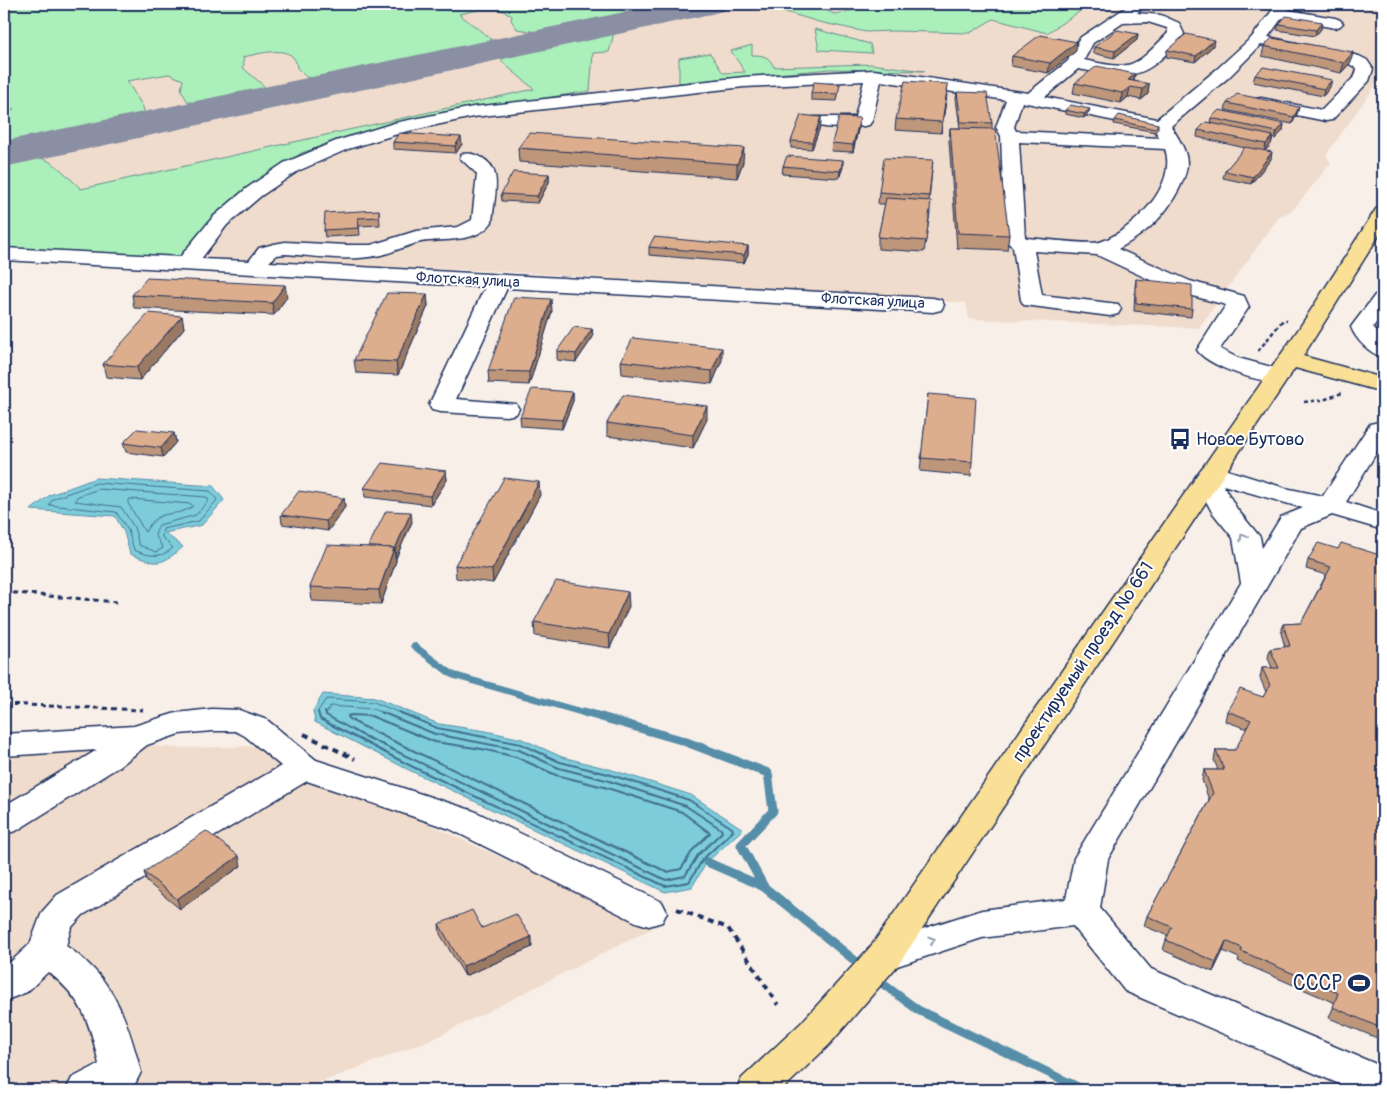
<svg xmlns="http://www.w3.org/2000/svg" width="1387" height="1094" font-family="Pangolin,sans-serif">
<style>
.built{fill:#f0dccd}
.green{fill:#abefba;stroke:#638f8c}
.water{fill:#7dccda;stroke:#568da8}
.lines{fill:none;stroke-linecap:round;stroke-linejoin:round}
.shore-far1{stroke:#426e90;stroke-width:1}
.shore{stroke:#426e90;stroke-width:2}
.stream-far1{stroke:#568da8;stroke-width:7}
.stream{stroke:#568da8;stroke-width:9}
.taxiway{fill:#8a8fa3;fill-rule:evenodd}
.minor-casing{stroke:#1b2f5e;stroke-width:3}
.major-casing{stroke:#1b2f5e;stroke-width:3}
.path-far2{stroke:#1b2f5e;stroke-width:2.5;stroke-dasharray:4 3;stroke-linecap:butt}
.path-far1{stroke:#1b2f5e;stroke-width:3;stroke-dasharray:5 4;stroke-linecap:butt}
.path{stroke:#1b2f5e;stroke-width:4;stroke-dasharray:6 5;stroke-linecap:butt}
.minor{fill:#fff;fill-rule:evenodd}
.major{fill:#fadf96;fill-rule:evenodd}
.wall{fill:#be967a;stroke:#1b2f5e}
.shaded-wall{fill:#9b7a63;stroke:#1b2f5e}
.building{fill:#ddae8e;stroke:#1b2f5e}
.oneway{stroke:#8d97ae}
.labels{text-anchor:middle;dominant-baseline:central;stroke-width:4;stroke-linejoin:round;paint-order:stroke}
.far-street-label{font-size:15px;fill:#1b2f5e;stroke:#fff}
.poi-label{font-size:18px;fill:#1b2f5e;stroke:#fff;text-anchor:start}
.street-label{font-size:18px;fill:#1b2f5e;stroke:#fff}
.near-poi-label{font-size:21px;fill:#1b2f5e;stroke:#fff;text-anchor:end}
</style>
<rect width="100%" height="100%" fill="#f8efe8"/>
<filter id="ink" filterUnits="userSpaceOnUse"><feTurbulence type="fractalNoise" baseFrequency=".02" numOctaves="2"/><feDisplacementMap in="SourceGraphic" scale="10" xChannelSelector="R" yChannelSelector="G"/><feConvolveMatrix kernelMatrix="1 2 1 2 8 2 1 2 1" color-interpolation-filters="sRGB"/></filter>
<g filter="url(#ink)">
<g class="built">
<polygon points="4,4 1383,4 1383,75 1326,155 1331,163 1293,210 1279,217 1199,328 969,319 966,303 498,271 258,263 4,249"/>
<polygon points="4,730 64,739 178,748 260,746 653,928 435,1038 301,1090 4,1090"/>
</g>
<g class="green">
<path d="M4 4H644L648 11 544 33 517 29 511 20 512 16C496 3 477 11 459 14L491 39 487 46 326 80 306 77 297 68C296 42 259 54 243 57L244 65 242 67 264 86 265 92 213 103 188 102 181 90 183 80 169 74 127 81 143 107 145 115 140 119 4 147V116L14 109 4 108Z"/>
<polygon points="759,4 810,4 835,14 864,8 857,4 1091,4 1047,33 993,19 970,33 893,31 866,32 819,22"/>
<polygon points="815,29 870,44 872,53 819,50"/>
<path d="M605 31 614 33 609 52 593 53 590 91 467 110 347 139 301 153 176 259 4 249V159C47 152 51 160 81 189L534 89 502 62 501 56 508 52Z"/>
<path d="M752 45V55C763 55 769 56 774 67L870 64 925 71 830 69 679 83V58L710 53 723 73 745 72 731 51Z"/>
</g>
<g class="water">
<path d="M96 478 213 486 224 500 202 525 165 533 183 547C159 567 158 565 130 554L124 532 115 516 31 510 50 495Z"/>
<polygon points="323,694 375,698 439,724 486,731 522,739 562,757 609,769 691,795 743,829 707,862 692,887 665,892 409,770 315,722 313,711"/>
</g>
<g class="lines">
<g class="shore-far1">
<path d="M97 483 210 491 217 500 199 521 163 529 162 537 173 548C160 559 149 556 134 550L128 530 116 512 49 505 53 499Z"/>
<polygon points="99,489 206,497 209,500 196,515 159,525 155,535 163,548 156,552 139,545 134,527 121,507 75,501 77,497"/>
<path d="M130 499 191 504 193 506C173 520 161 505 145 532L128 503Z"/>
<polyline points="319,714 318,711 326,699 374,702 402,714"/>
<polyline points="326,714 330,706 373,709 384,714"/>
</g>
<g class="shore">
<polyline points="318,712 320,719 411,766 665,886 689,882 703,859 733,831 732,828 689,800 608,774 560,762 521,744 437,728 399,712"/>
<polyline points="325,712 326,715 358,733 666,880 685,876 698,855 722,832 721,829 686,806 606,780 559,768 519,750 435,734 381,712"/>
<polygon points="351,715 371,716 435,742 482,749 516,757 556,775 604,787 682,812 710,833 693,850 681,869 667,872 362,726 349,719 348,716"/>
</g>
<polyline class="stream-far1" points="414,646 453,675 588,714"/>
<g class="stream">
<polyline points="584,712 681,740 768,773 773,811 741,845 764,887"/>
<polyline points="707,862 764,887 864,968"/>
<polyline points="875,978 918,1010 1084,1090"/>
</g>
<polygon class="taxiway" points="663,4 728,4 723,11 711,14 4,167 4,141"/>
<g class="minor-casing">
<g id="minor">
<path d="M1133 4 1138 6 1141 9 1137 13 1161 15 1179 23 1184 34C1179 41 1172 48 1165 55 1137 84 1115 75 1078 69L1045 97 1157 119 1217 69 1252 37 1277 4H1292L1288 10 1335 18 1340 20 1343 23 1340 26 1335 28 1282 18 1268 37 1359 56 1367 60 1373 69 1369 81 1332 120 1326 121 1261 108 1255 107 1252 103 1255 99 1261 98 1322 110 1355 76 1357 69 1348 63 1261 45 1229 77 1171 126C1178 138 1187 150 1187 164 1187 172 1183 180 1180 187 1165 217 1147 233 1118 249L1190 281 1244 296 1249 307 1220 349 1238 358 1286 371 1290 376 1286 381C1267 386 1208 367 1197 350L1226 305 1174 291 1097 255 1034 251 1042 295 1118 304 1121 309 1118 314 1110 316 1024 305 1021 300 1013 247 1005 240 1001 136 996 127 1006 100 881 81 872 121 869 125C853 129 830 129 814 125L811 121 814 117H855L864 81 744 87 473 117 404 132 348 149 298 171 261 196 227 225 201 259 249 261 259 248 274 244 285 242 346 245H371L416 231 458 227 472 220 477 174 460 158 462 154C475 151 493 161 495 175 498 187 493 209 492 222 477 244 444 238 421 242 407 245 394 252 381 255 349 262 316 256 285 254L277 255 269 262 933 298 941 300 944 305 941 310 933 312 507 288 456 399 516 404 519 409 516 414 507 416 441 412 432 410 429 405 485 287 4 260V248L180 257 213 217 247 188 284 163 336 141 394 123 473 107 744 77 874 70 1028 93 1068 61 1075 44 1081 37 1128 6ZM1148 22 1167 28 1168 33C1134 68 1133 71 1084 60L1093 43 1123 23ZM1022 102 1154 129 1160 138 1016 131 1014 127ZM1019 142 1165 149C1178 186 1132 231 1100 242 1091 245 1041 239 1027 238L1025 237Z"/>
<path d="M1383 293V314L1373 327 1383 338V357C1370 354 1356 340 1351 327L1375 295Z"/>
<path d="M1379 422 1383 423V442L1346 502 1383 514V530L1332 515 1301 528 1108 859 1100 908 1151 969 1383 1067V1090H1353L1125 991 1073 926 982 938 885 970 872 965 867 955 872 945 982 910 1066 899 1074 858 1241 583 1233 538 1212 512 1194 479 1202 468 1211 465 1285 488 1323 496 1370 424ZM1223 485 1303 508 1281 517 1262 548 1260 537 1237 509Z"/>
<path d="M212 709 239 710 267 720 316 760 474 811 662 902 667 912 662 922 649 926 636 922 450 829 307 781 83 915 71 928 66 946C114 978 127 1019 141 1072L135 1084 123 1090H66L72 1078 99 1064C90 1024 83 998 48 972L27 992 4 1001V968L30 944 42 912 57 895 281 766 245 736 235 731H212L179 734 147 745 120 766 16 831 4 834V806L97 750 4 756V734L134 726 176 713Z"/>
</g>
</g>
<g class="major-casing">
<polygon id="major" points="1383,207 1383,229 1303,356 1383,378 1383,392 1295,368 898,965 829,1045 782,1090 736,1090 742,1078 801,1023 872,945 1300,327 1376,209"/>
</g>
<g class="path-far2">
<polyline points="1258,351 1283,320 1287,321"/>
<polyline points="1304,402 1323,400 1342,393"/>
</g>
<g class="path-far1">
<polyline points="4,592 117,602"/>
<polyline points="4,704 143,710"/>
</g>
<g class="path">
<polyline points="304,734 355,759"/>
<polyline points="677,909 728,928 778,1005"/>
</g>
<use href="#minor" class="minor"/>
<use href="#major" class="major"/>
</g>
<g class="wall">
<polygon points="1322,22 1321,29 1315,36 1277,30 1279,24"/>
<polygon points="1138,34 1137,40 1114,58 1093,53 1094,47"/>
<polygon points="1213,46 1195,62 1166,57 1167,50"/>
<polygon points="1264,46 1351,62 1341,73 1262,56"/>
<polygon points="1076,51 1048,73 1011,66 1012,56"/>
<polygon points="1135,74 1134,81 1149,84 1148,94 1141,100 1128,97 1121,103 1073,93 1075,83"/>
<polygon points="1255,75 1330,87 1323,96 1253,82"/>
<polygon points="839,91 837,101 811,100 811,93"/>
<polygon points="957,92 992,123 992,129 1009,235 1007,250 957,248 949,141 950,128 960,128 956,99"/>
<polygon points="947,94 941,133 895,130 896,119"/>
<polygon points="1227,103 1299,107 1297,114 1292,124 1225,110"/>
<polygon points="1065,110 1089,112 1084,118 1065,114"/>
<polygon points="860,118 859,125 853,152 831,151 832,143"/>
<polygon points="1211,118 1283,131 1275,139 1273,138 1271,144 1265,151 1271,159 1251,184 1223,178 1225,171 1245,148 1197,137 1198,130 1210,123"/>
<polygon points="1115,120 1158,124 1158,128 1155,132 1114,124"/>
<polygon points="821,124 812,149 791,148 791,141"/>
<polygon points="393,142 462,144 456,153 393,149"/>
<polygon points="518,148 743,162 737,178 519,162"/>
<polygon points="933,160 929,201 930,213 924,252 878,249 878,237 885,204 878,204 879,192"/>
<polygon points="783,166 843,167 839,178 782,174"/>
<polygon points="549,174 549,182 538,203 502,201 501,194"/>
<polygon points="379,210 380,225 359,226 360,235 325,237 324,230"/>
<polygon points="748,246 748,254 744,263 649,255 649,247"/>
<polygon points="1136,279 1192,309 1191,317 1134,311 1135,287"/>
<polygon points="427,294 428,306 398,375 356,373 354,360"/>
<polygon points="132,295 287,297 274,315 134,308"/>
<polygon points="552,311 529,385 489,383 488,371"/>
<polygon points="182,316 184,328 140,380 106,377 103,364"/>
<polygon points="592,329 593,337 576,362 557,360 557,351"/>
<polygon points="722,360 712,384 622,374 621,361"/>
<polygon points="573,392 573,401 562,429 521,426 520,417"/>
<polygon points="928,394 972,462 971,476 920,471"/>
<polygon points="707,419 693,448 607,436 607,423"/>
<polygon points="174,433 176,442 163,457 126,452 123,443"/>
<polygon points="446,471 447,480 431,505 365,497 364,488"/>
<polygon points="540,495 493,583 456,578 455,565"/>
<polygon points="344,498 345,507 328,531 282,524 281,515"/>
<polygon points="412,522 396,558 396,561 381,604 312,601 310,587 368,547"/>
<polygon points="1338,549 1383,1023 1377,1038 1329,1018 1335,1003 1238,961 1239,958 1223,951 1213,972 1163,950 1166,940 1168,936 1144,926 1147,916 1209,800 1202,780 1204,770 1218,770 1214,760 1216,750 1235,750 1247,729 1225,721 1227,711 1263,697 1266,692 1260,678 1262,668 1272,668 1268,658 1270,649 1285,647 1281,633 1283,624 1301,623 1326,575 1306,569 1308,560"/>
<polygon points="629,606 610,648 535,636 534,622"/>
<polygon points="241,866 180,909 147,882 144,872"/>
<polygon points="439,924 482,928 531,937 532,947 465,976 440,934"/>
</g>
<g class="shaded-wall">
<polygon points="1322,22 1321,29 1315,36 1316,30"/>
<polygon points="1138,34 1137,40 1114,58 1115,51"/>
<polygon points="1214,40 1213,46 1195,62 1196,56"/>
<polygon points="1077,42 1076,51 1048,73 1050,63"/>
<polygon points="1353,52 1351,62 1341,73 1344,63"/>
<polygon points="1135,74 1133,84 1130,87 1128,97 1121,103 1122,93 1128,80"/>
<polygon points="1332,80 1330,87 1323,96 1324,89"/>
<polygon points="948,84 947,94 941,133 942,122"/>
<polygon points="1149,84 1148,94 1141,100 1143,89"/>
<polygon points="1299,107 1297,114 1292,124 1294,117"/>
<polygon points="1090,109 1089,112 1084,118 1084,114"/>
<polygon points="821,117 821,124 812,149 812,142"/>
<polygon points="860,118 859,125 853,152 853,145"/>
<polygon points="1284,124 1283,131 1275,139 1277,132"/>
<polygon points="1273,136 1271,144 1264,152 1266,144"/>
<polygon points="461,137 462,144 456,153 455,146"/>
<polygon points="744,148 743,162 737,178 737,164"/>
<polygon points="1272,152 1271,159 1251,184 1253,177"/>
<polygon points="843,160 843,167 839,178 840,171"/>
<polygon points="549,174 549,182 538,203 537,196"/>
<polygon points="748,246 748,254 744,263 744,255"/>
<polygon points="285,285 287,297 274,315 272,303"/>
<polygon points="427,294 428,306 398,375 396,362"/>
<polygon points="551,299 552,311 529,385 529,372"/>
<polygon points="182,316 184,328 140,380 137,367"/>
<polygon points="592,329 593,337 576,362 576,354"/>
<polygon points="722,348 722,360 712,384 712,371"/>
<polygon points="573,392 573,401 562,429 562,420"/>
<polygon points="707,406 707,419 693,448 693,435"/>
<polygon points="174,433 176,442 163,457 161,448"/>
<polygon points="446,471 447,480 431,505 430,496"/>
<polygon points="539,482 540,495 493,583 492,570"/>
<polygon points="344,498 345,507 328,531 326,521"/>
<polygon points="411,512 412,522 396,558 395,549"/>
<polygon points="394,548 396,561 381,604 379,590"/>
<polygon points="628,592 629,606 610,648 609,634"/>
<polygon points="239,856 241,866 180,909 177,899"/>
<polygon points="531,937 532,947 465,976 463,966"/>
<polygon points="1226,941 1223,951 1213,972 1216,962"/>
</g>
<g class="building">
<polygon points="1286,16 1322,22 1316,30 1279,24"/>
<polygon points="1117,30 1138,34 1115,51 1094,47"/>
<polygon points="1186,34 1214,40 1196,56 1167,50"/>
<polygon points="1040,35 1077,42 1050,63 1012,56"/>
<polygon points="1272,38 1353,52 1344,63 1264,46"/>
<polygon points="1097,66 1135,74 1128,80 1149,84 1143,89 1130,87 1122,93 1075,83"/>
<polygon points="1263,67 1332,80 1324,89 1255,75"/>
<polygon points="905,81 948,84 942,122 896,119"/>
<polygon points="814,82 840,84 838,94 811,93"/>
<polygon points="957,92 987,93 992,123 961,122"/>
<polygon points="1237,94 1299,107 1294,117 1227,103"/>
<polygon points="1071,105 1090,109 1084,114 1065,110"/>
<polygon points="1219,110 1284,124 1277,132 1211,118"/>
<polygon points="801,115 821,117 812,142 791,141"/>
<polygon points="1119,115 1158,124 1155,129 1115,120"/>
<polygon points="839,117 860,118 853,145 832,143"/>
<polygon points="1206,122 1273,136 1266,144 1198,130"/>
<polygon points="950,128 995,129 1009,235 958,233"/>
<polygon points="399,133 461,137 455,146 393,142"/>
<polygon points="529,133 744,148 737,164 518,148"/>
<polygon points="1245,147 1272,152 1253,177 1225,171"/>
<polygon points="787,156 843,160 840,171 783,166"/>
<polygon points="884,158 933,160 929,196 879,192"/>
<polygon points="513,172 549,174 537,196 501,194"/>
<polygon points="886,198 931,201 926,241 878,237"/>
<polygon points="379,210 379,217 358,218 359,228 324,230 325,213"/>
<polygon points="654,237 748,246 744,255 649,247"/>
<polygon points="147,278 285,285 272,303 132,295"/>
<polygon points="1136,279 1192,285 1192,309 1136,303"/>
<polygon points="387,293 427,294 396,362 354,360"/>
<polygon points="514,297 551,299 529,372 488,371"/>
<polygon points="149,313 182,316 137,367 103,364"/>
<polygon points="574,327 592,329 576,354 557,351"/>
<polygon points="633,338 722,348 712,371 621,361"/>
<polygon points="532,389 573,392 562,420 520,417"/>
<polygon points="928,394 976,398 972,462 921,458"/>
<polygon points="623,395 707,406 693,435 607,423"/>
<polygon points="137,429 174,433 161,448 123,443"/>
<polygon points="382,463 446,471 430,496 364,488"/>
<polygon points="504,478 539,482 492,570 455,565"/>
<polygon points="299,491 344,498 326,521 281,515"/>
<polygon points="386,511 411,512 395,549 394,549 394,548 368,547"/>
<polygon points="1318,543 1338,549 1341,543 1383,556 1383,1023 1381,1028 1333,1007 1338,993 1241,951 1242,948 1226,941 1216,962 1166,940 1172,927 1147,916 1213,793 1204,770 1224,770 1216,750 1235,750 1251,720 1227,711 1240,689 1263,697 1270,685 1262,668 1279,668 1270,649 1290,646 1283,624 1301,623 1331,567 1308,560"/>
<polygon points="327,545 394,548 379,590 310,587"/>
<polygon points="556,581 628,592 609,634 534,622"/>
<polygon points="206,831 239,856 177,899 144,872"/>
<polygon points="472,910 482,928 516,914 531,937 463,966 439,924"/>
</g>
<defs><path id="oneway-chevron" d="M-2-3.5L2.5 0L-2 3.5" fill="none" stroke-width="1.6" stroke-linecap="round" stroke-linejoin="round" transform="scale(1.25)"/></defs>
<g class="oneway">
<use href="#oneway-chevron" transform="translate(1243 537) rotate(-119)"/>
<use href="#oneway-chevron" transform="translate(932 940) rotate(-18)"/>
</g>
</g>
<defs>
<g id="bus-bare" transform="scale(1.725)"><path d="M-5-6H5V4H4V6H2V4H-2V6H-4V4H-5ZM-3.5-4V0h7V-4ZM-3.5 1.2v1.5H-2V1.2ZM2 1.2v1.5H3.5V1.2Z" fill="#1b2f5e" stroke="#fff" stroke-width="2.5" paint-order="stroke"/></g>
<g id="stadium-bare" transform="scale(1.725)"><path d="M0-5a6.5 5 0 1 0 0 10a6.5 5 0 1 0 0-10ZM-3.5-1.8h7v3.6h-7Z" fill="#1b2f5e" stroke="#fff" stroke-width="2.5" paint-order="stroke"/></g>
</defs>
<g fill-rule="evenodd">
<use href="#bus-bare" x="1180" y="439"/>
<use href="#stadium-bare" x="1359" y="983"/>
</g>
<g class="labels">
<g class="far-street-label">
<text transform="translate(468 280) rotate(3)">Флотская улица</text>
<text transform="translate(873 301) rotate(3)">Флотская улица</text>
</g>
<g class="poi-label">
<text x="1196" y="439">Новое Бутово</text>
</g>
<g class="street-label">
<text transform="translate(1083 662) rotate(-56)">проектируемый проезд № 661</text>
</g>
<g class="near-poi-label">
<text x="1342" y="983">СССР</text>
</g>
</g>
<rect width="1387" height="1094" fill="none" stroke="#fff" stroke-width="20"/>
<rect x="10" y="10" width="1367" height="1074" fill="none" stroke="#1b2f5e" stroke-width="2" filter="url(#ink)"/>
</svg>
